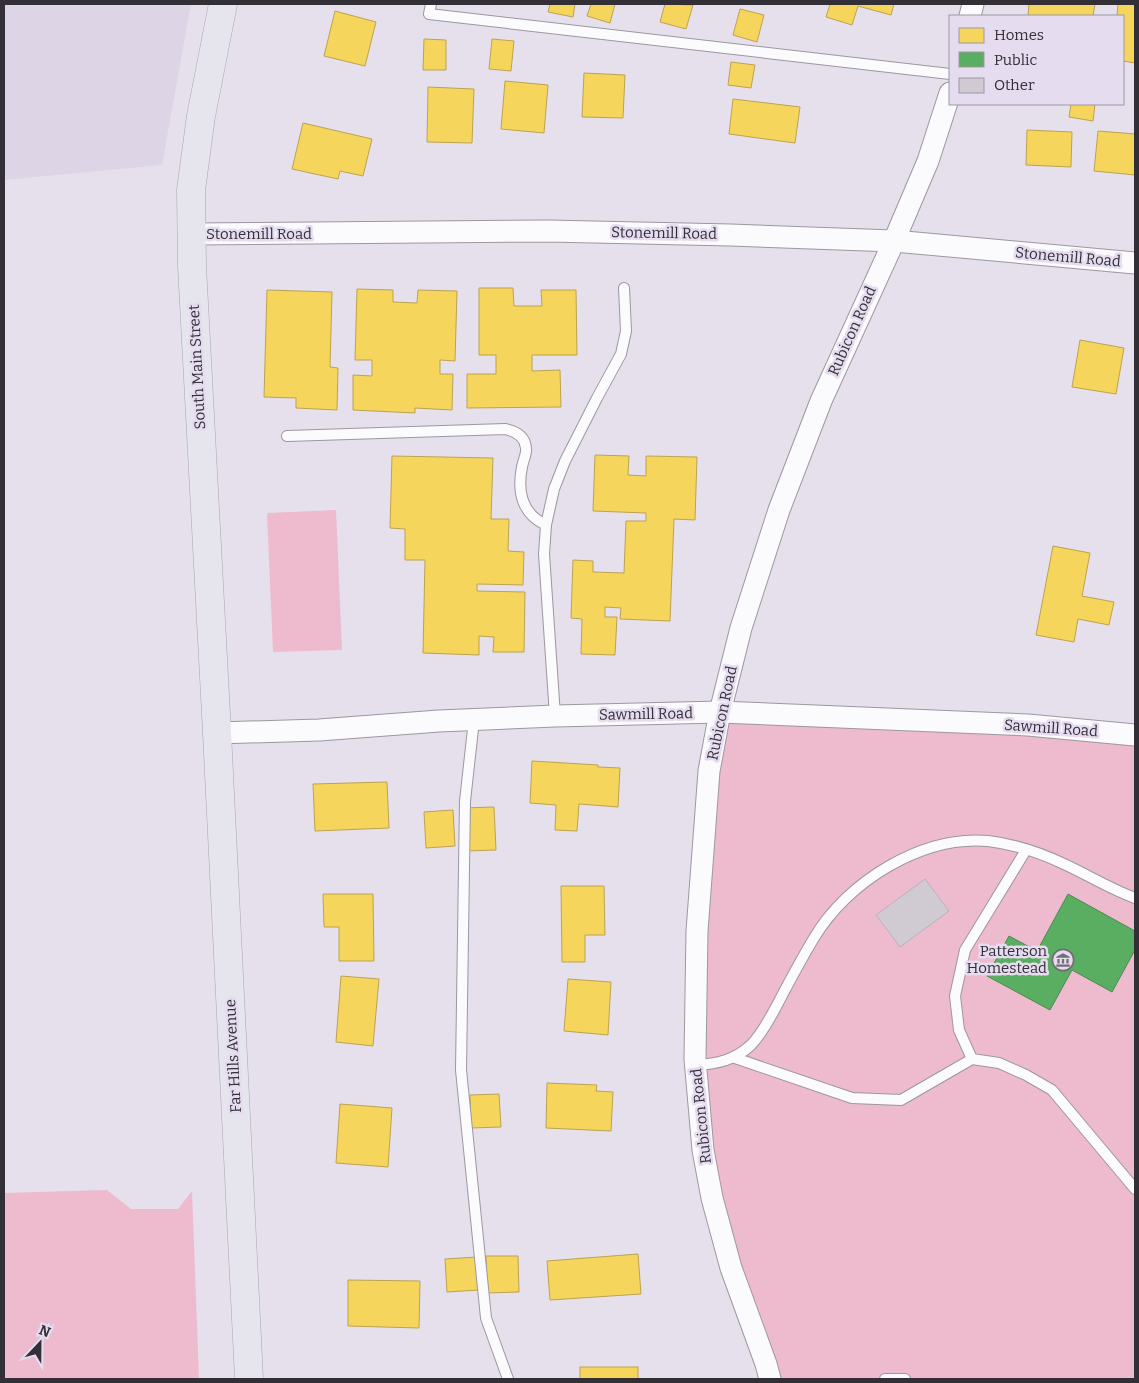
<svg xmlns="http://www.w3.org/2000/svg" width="1139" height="1383" font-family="Bitter,serif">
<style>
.built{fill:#ddd4e6}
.green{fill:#eebace}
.homes{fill:#f6d55c;stroke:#bca351}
.public{fill:#5aae61;stroke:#4e8854}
.building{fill:#d0cad2;stroke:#b8b2ba}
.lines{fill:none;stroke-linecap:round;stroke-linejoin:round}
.lane-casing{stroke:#9c97a0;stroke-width:12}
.street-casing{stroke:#9c97a0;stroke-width:23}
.primary-casing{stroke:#a8a5b5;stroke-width:29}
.lane{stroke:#fbfafc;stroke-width:10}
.street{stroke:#fbfafc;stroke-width:21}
.primary{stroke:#e6e5ed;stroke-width:28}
.labels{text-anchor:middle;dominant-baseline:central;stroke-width:5;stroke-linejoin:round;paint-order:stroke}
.street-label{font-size:15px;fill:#332f37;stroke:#e6dcf0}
.poi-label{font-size:15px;fill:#332f37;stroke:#e6dcf0;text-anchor:end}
</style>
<rect width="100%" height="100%" fill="#e6e0ec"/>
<polygon class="built" points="4,4 191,4 162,165 4,180"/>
<g class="green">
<polygon points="336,510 342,650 273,652 267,513"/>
<polygon points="720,712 1135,735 1135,1379 779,1379 731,1268 696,1065"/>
<polygon points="107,1190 131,1209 178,1209 192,1191 199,1379 4,1379 4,1193"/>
</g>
<g class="homes">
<polygon points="550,4 575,4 573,17 548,12"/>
<polygon points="591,4 615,4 610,23 587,16"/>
<polygon points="665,4 693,5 686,29 660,22"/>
<polygon points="830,4 894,4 891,15 858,6 852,25 826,17"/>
<polygon points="1029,4 1095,4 1093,16 1028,16"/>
<polygon points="1118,4 1135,4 1135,63 1123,61 1123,16 1117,16"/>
<polygon points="740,9 764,15 757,42 733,35"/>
<polygon points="335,11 376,22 365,66 324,56"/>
<polygon points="424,39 446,40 446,70 423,70"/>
<polygon points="492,39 514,41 511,71 489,69"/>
<polygon points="731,62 755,65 751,88 728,85"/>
<polygon points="584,73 625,75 623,118 582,117"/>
<polygon points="505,81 548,85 544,133 501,129"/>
<polygon points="428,87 474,89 472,143 427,142"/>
<polygon points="733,99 800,107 795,143 729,134"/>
<polygon points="1071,104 1095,104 1093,121 1069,117"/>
<polygon points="303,123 372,139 363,176 340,171 338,179 292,169"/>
<polygon points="1027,130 1072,132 1071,167 1026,165"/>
<polygon points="1098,131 1135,134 1135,175 1094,171"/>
<polygon points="479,288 513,288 514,306 542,306 541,290 576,290 577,355 532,355 532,371 560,370 561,407 467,408 467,374 496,374 496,355 479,355"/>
<polygon points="357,289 393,290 393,302 417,303 418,290 457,291 455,361 440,360 440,374 453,374 452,410 415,408 415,413 353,410 353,375 372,376 372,360 355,360"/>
<polygon points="267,290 332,292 330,367 338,368 337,410 296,408 296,398 264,397"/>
<polygon points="1080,340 1124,348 1116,394 1072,387"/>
<polygon points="595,455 629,456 628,475 646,476 646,456 697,457 695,520 674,519 670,621 620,619 621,608 605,607 605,617 617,617 615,655 581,654 582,619 571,618 573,560 593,561 593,572 624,573 626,521 646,521 646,513 593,511"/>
<polygon points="392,456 493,458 491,519 509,519 508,551 524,552 523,585 477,584 477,591 525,592 524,652 493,652 494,637 479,636 479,655 423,653 425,560 405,560 405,529 390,528"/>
<polygon points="1053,546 1090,553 1082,596 1114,602 1109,625 1078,619 1074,642 1036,635"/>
<polygon points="532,761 598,765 598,767 620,768 618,807 579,804 577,831 555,830 556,805 530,803"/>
<polygon points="387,782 389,828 315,831 313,784"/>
<polygon points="494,807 496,850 465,851 462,808"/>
<polygon points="453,810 455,846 426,848 424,812"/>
<polygon points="561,886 604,886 605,935 585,935 585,962 562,962"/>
<polygon points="323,894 373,894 374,961 339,961 339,927 324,927"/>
<polygon points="341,976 379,979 373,1046 336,1042"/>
<polygon points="568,979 611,982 608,1035 564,1031"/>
<polygon points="547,1083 597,1085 596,1091 613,1092 611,1131 546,1128"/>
<polygon points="499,1094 501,1127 471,1128 470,1095"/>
<polygon points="340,1104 392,1108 388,1167 336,1163"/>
<polygon points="638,1254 641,1294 550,1300 547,1261"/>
<polygon points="486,1256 518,1256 519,1292 487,1293"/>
<polygon points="477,1257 479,1290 447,1292 445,1259"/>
<polygon points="348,1280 420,1281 419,1328 348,1326"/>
<rect x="580" y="1367" width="58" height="12"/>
</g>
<polygon class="public" points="1068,894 1135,931 1135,950 1112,992 1072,970 1050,1010 987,976 1009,936 1037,951"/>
<polygon class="building" points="925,879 949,911 900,947 876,915"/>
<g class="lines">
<g class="lane-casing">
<g id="lane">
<polyline points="431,4 429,14 950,74"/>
<path d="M287 436 505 429C515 431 525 436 526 448 527 453 523 461 522 467 517 492 522 514 546 525"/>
<polyline points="555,716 544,554 546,525 554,489 565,461 597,398 621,354 626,331 624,288"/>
<polyline points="474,720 465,801 461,1070 486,1318 508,1379"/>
<polyline points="735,1058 852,1098 901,1100 972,1059 999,1063 1026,1075 1052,1090 1135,1189"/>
<polyline points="972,1059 959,1030 955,996 965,950 1026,850"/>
<path d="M696 1065C717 1064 735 1060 751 1045 761 1035 769 1020 776 1007 788 984 800 961 814 938 847 882 922 835 988 841 1013 844 1041 853 1064 864 1088 875 1110 889 1135 898"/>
<polyline points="885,1379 905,1379"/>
</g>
</g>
<g class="street-casing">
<g id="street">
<polyline points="970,16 973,4"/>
<polyline points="192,234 548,231 731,235 894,241 1135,263"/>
<polyline points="217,733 319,730 439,721 555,716 720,712 1028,725 1135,735"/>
<polyline points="770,1379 766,1364 731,1268 712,1198 703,1150 695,1059 697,931 709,771 720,712 741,628 779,510 821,401 894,241 928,161 950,93"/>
</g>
</g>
<g class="primary-casing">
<polyline id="primary" points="223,4 201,116 191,190 192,266 217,733 249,1379"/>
</g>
<use href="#lane" class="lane"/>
<use href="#street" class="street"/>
<use href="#primary" class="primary"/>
</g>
<defs>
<g id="museum-ring" transform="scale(1.125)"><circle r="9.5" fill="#e6dcf0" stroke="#726d76" stroke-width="1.5"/><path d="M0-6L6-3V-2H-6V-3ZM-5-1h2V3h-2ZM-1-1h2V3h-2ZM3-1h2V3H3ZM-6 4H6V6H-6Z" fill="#726d76"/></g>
</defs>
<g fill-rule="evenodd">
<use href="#museum-ring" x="1063" y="960"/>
</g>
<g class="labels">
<g class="street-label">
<text transform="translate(664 233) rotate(1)">Stonemill Road</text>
<text x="259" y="234">Stonemill Road</text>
<text transform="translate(1068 257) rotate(5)">Stonemill Road</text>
<text transform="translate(852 331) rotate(-66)">Rubicon Road</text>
<text transform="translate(197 367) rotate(-93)">South Main Street</text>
<text transform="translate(722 713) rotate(-78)">Rubicon Road</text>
<text transform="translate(646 714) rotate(-1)">Sawmill Road</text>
<text transform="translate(1051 728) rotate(4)">Sawmill Road</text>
<text transform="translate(233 1056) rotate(-93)">Far Hills Avenue</text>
<text transform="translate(701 1116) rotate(-96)">Rubicon Road</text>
</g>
<g class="poi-label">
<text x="1047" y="951">Patterson<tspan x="1047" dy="17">Homestead</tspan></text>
</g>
</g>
<rect width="1139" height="1383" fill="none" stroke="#332f37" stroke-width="10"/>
<rect x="949" y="15" width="175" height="90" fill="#e6dcf0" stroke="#9e97a6"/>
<rect x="959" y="28" width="25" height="15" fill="#f6d55c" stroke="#9e97a6"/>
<text x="994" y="40" font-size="15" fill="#332f37">Homes</text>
<rect x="959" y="52" width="25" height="15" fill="#5aae61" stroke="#9e97a6"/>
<text x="994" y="65" font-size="15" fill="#332f37">Public</text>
<rect x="959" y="78" width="25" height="15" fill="#d0cad2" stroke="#9e97a6"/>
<text x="994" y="90" font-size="15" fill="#332f37">Other</text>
<g transform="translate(40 1343) rotate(22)" stroke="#e6dcf0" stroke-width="4" paint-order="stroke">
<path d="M0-4L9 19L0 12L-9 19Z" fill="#332f37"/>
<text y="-8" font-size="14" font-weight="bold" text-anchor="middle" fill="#332f37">N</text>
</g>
</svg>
